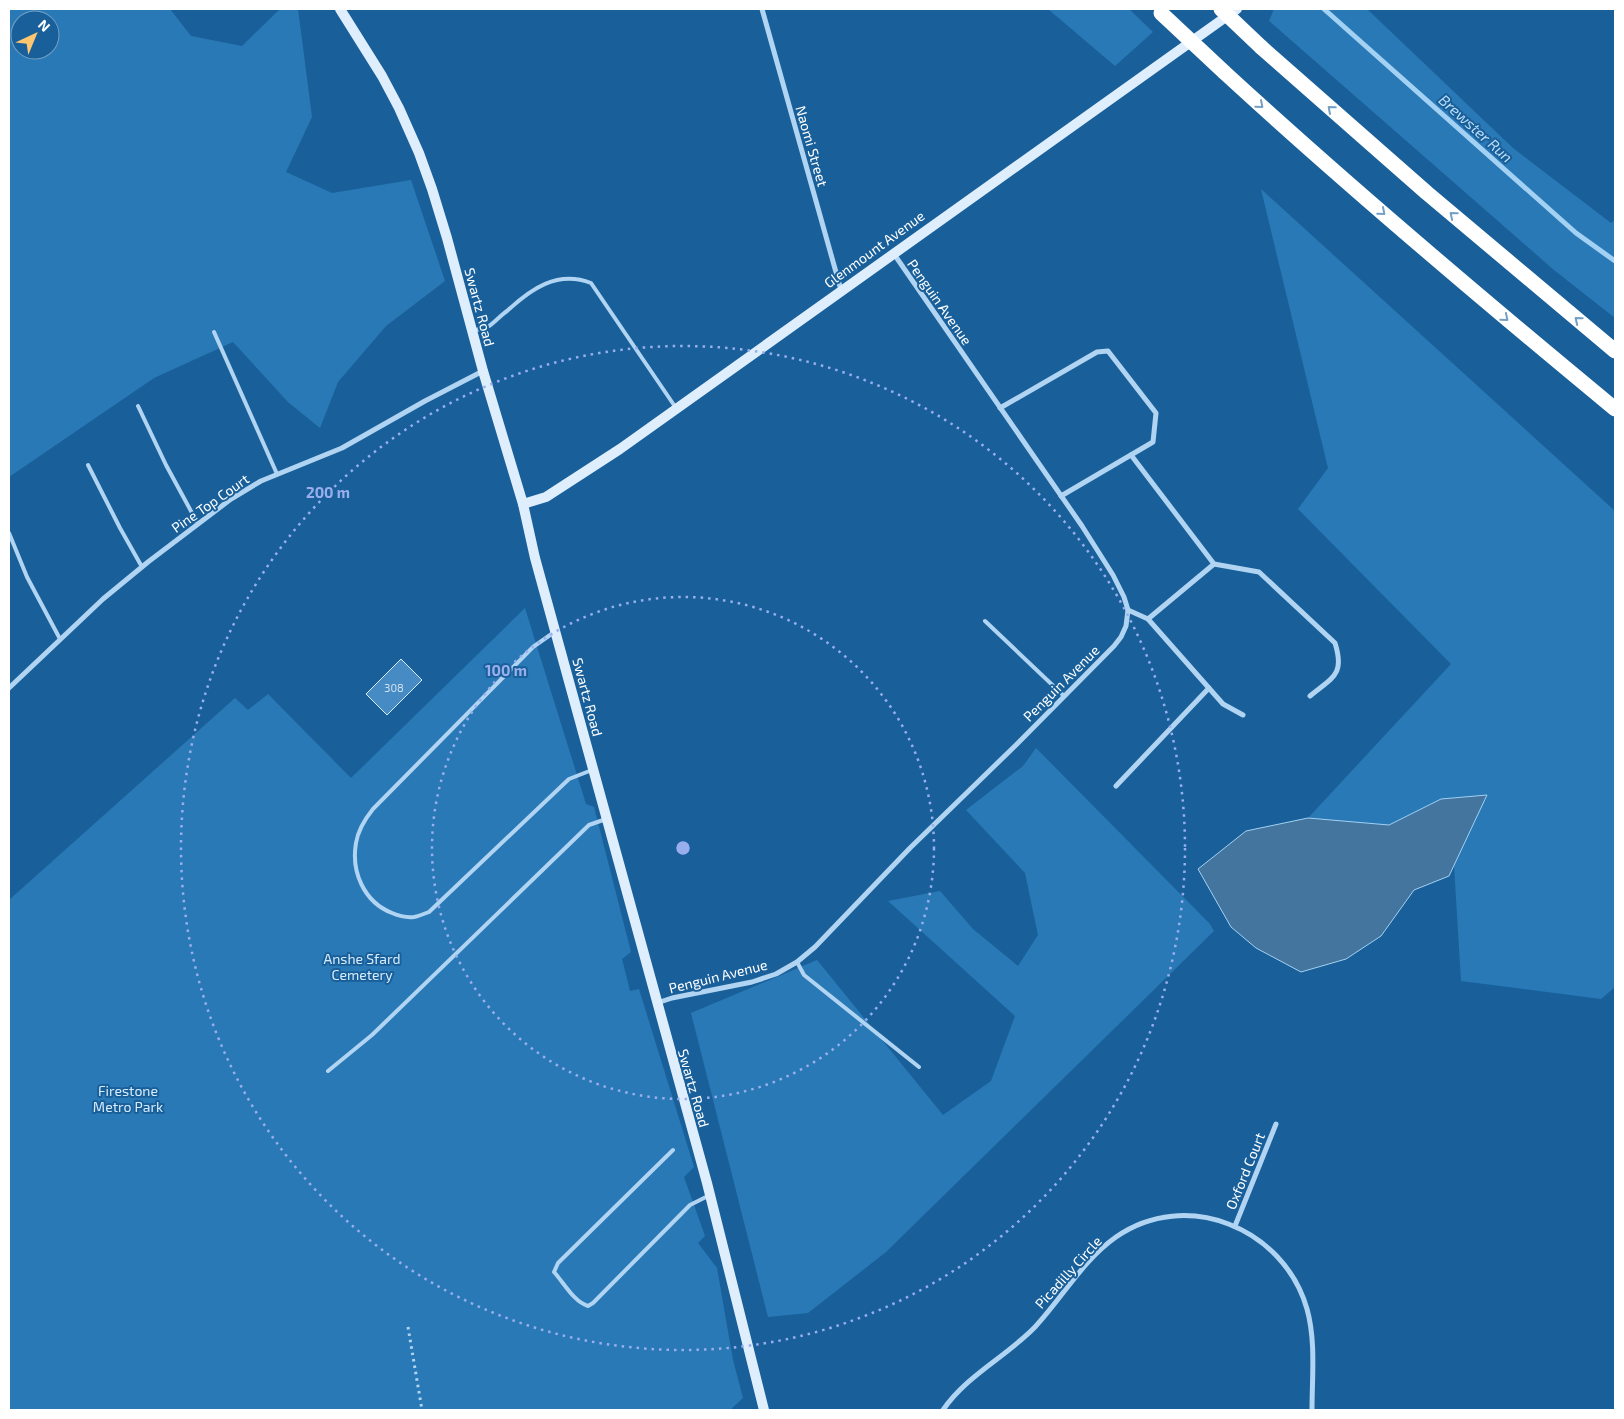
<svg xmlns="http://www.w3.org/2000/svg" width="1624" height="1419" font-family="'Exo 2',sans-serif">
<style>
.green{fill:#2979b7;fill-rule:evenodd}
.water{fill:#44759e;stroke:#a2d1f3}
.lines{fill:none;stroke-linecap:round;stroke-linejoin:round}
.stream{stroke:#a2d1f3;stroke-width:5}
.building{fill:#468bc3;stroke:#d7ecfc}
.path{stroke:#b0d4f1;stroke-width:3;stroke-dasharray:2.5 4;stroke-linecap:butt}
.lane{stroke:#b0d4f1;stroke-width:4}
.street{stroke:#b0d4f1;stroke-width:5}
.secondary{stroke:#deeefc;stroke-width:10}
.highway{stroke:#fff;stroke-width:15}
.highway-bridge{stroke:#fff;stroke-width:15}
.oneway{stroke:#75a0c3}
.ring{fill:none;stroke:#99afed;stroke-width:2.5;stroke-dasharray:2.5 5}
.labels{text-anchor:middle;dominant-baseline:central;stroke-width:4;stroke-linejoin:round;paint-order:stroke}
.number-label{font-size:11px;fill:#d1e2f0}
.street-label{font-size:14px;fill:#fff;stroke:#19609b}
.park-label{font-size:14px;fill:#d7ecfc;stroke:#19609b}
.water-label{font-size:15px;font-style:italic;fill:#bcdef8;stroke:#19609b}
.centre{fill:#99afed;stroke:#19609b;stroke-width:2.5}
.ring-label{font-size:15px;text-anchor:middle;font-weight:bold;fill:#99afed;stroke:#19609b;stroke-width:4;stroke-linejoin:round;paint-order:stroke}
</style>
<rect width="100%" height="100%" fill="#19609b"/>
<g class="green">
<path d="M9 9H170L191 36 242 46 280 9H298L312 117 286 172 332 193 411 180 445 281 386 326 338 382 320 428 288 402 233 342 154 378 9 477ZM20 20H50V50H20Z"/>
<polygon points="1048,9 1129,9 1153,32 1115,66"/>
<polygon points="1274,9 1367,9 1513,148 1611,223 1615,220 1615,318 1554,270 1269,21"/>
<polygon points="1261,189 1615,511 1615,987 1601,999 1461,981 1454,865 1486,795 1441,799 1389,825 1308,818 1451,664 1298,509 1328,468"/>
<polygon points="525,608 586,804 594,807 631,952 622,959 630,991 639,989 694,1167 684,1177 705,1236 698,1243 717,1268 733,1360 743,1398 730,1410 9,1410 9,900 235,698 248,710 268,694 351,778"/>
<polygon points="1036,748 1210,924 1214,931 886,1252 808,1313 768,1317 691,1013 817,960 943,1115 991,1081 1015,1016 888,901 940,891 973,929 1018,966 1038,935 1025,873 966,810 1023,766"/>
</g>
<polygon class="water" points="1487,795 1449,876 1414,890 1381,936 1346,959 1301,972 1256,948 1231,927 1198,869 1246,831 1308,818 1389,825 1441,799"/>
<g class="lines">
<polyline class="stream" points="1324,9 1576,233 1615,261"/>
</g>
<polygon class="building" points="401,659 422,680 387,715 366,694"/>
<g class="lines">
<polyline class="path" points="408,1327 422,1410"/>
<g class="lane">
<path d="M474 331C478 329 484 328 489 326 495 322 501 315 507 311 531 289 557 270 591 283L676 408"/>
<polyline points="214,332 277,474"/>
<polyline points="138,406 166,465 198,524"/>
<polyline points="88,465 120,528 142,567"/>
<polyline points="9,533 27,577 60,639"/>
<polyline points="985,621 1064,696"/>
<path d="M553 633 533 647 373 809C365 819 358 830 356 843 351 872 364 902 392 913 399 916 406 918 414 917 419 916 424 914 429 912L569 779 592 770"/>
<polyline points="797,962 804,975 919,1067"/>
<polyline points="328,1071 372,1035 589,825 606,819"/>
<path d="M673 1150 558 1263 554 1272C564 1283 574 1302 588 1306L593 1303 690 1205 710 1195"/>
</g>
<g class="street">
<polyline points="762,9 841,290"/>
<polyline points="1000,408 1097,352 1108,351 1156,413 1153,442 1061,496"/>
<path d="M1131 455 1214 564 1259 572 1335 643C1345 675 1333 677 1310 696"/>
<polyline points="1128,610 1148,619 1214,564"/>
<polyline points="1148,619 1223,704 1243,715"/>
<polyline points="9,688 103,599 148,562 231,499 261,481 342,448 425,401 483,371"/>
<polyline points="1116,786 1209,688"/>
<polyline points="657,1003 672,998 752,982 776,974 797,962 815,947 910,848 1017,744 1114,646 1121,637 1126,626 1128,610 1124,597 1113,575 1082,526 894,254"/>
<polyline points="1235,1226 1276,1124"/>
<path d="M943 1410C967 1375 1006 1357 1035 1327 1062 1298 1083 1260 1116 1237 1186 1188 1284 1228 1307 1309 1316 1341 1312 1377 1312 1410"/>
</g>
<g class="secondary">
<polyline points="340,9 382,76 399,108 419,153 432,189 447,238 483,371 523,504 535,558 707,1183 764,1410"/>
<polyline points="523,504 546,497 620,449 1237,9"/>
</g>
<g class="highway">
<polyline points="1261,47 1427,193 1615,351"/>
<path d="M1224 72C1351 189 1483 300 1615 409"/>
</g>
<g class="highway-bridge">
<polyline points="1221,9 1261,47"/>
<polyline points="1161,13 1224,72"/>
</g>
</g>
<defs><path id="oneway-chevron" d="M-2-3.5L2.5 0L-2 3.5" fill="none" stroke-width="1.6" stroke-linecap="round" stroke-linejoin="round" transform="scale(1.25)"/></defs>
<g class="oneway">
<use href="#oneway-chevron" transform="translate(1260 105) rotate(41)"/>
<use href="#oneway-chevron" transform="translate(1331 109) rotate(-139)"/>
<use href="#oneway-chevron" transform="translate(1382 212) rotate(41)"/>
<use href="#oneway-chevron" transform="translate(1453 215) rotate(-140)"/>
<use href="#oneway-chevron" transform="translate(1505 318) rotate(40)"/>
<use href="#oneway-chevron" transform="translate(1578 320) rotate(-141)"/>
</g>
<g class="ring">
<circle cx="683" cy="848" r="251"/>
<circle cx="683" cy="848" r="502"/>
</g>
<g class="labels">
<g class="number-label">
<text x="394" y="687">308</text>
</g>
<g class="street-label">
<text transform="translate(812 146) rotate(74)">Naomi Street</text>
<text transform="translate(874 249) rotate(-36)">Glenmount Avenue</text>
<text transform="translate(940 302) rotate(55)">Penguin Avenue</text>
<text transform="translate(480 307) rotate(75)">Swartz Road</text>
<text transform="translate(210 503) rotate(-35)">Pine Top Court</text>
<text transform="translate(1061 683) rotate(-45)">Penguin Avenue</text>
<text transform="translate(588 697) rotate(75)">Swartz Road</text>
<text transform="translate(718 976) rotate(-14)">Penguin Avenue</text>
<text transform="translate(694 1088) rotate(74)">Swartz Road</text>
<text transform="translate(1245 1171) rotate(-68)">Oxford Court</text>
<text transform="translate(1068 1272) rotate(-48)">Picadilly Circle</text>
</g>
<g class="park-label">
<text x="362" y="958">Anshe Sfard<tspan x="362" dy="16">Cemetery</tspan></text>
<text x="128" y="1090">Firestone<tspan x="128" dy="16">Metro Park</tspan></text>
</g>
<g class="water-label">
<text transform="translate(1476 128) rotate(42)">Brewster Run</text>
</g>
</g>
<circle cx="683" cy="848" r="8" class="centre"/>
<g class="ring-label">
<text x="328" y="498">200 m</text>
<text x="506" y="676">100 m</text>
</g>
<rect width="1624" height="1419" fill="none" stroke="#ffffff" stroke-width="20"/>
<g transform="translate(35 35) rotate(44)"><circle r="24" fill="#19609b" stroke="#75a0c3"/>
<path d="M0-4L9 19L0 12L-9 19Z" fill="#ffc670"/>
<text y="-8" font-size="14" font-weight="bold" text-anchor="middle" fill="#ffffff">N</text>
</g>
</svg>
